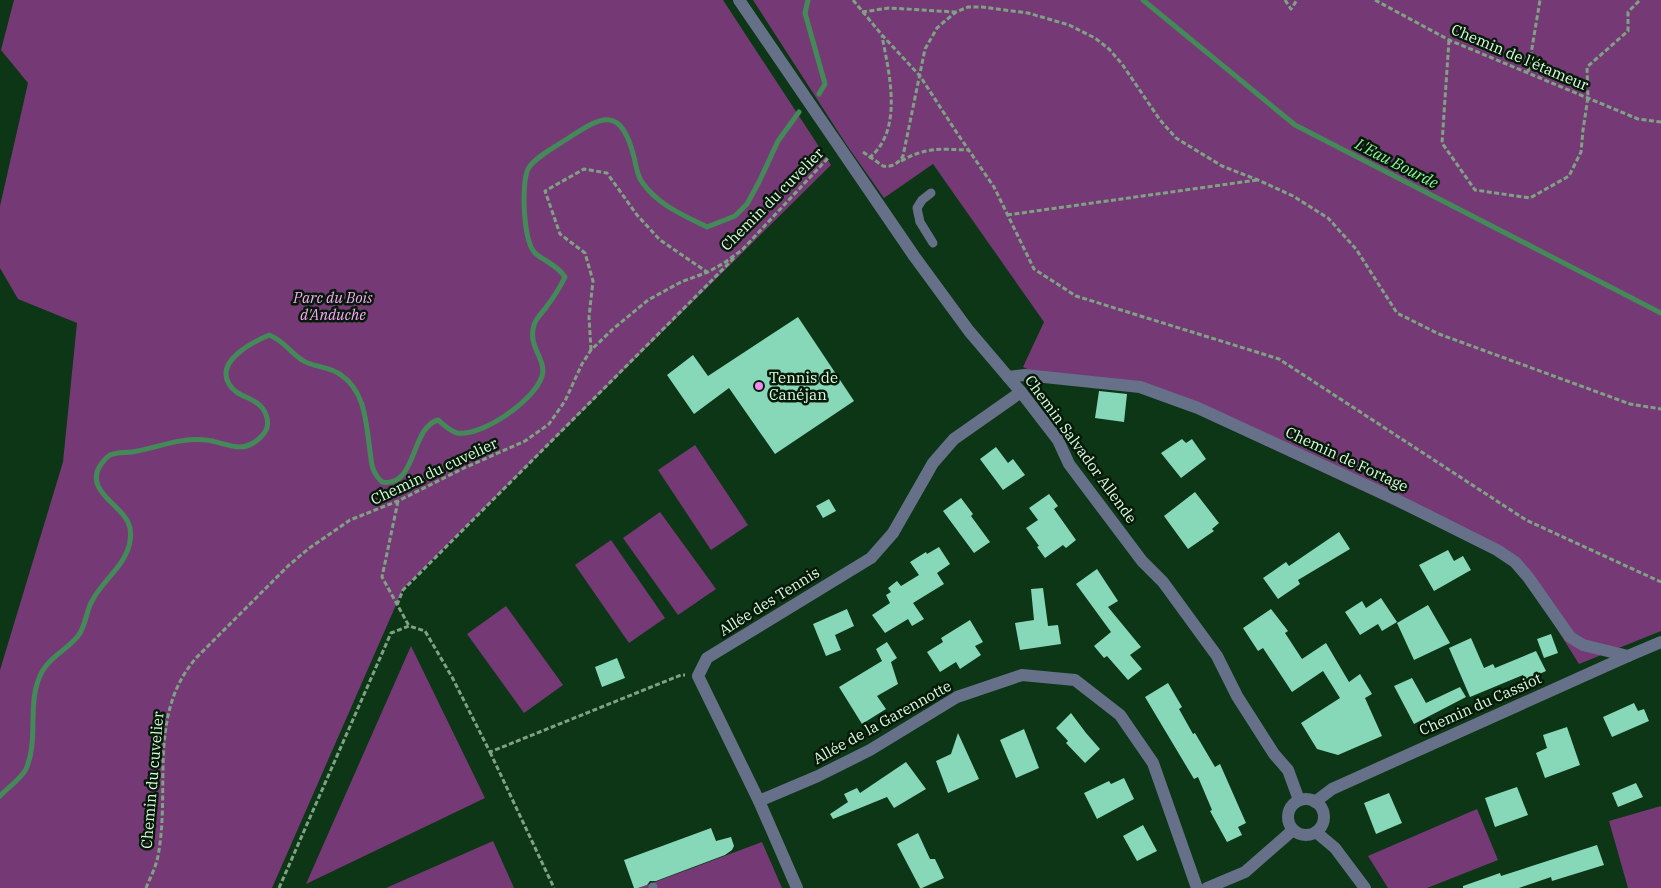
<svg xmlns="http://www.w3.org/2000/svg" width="1661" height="888" font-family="'IBM Plex Serif',serif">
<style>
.green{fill:#753a75}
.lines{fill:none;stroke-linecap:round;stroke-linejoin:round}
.stream{stroke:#438a58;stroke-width:5}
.building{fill:#87d8b8}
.path{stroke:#7fa284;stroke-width:3;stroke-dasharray:5 2.5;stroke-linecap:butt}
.service{stroke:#667089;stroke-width:9}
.minor{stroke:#667089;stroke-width:12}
.tertiary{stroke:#667089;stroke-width:12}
.poi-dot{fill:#f38af2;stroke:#051a08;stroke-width:2}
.labels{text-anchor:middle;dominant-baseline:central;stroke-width:5;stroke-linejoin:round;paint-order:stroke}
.street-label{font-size:15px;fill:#defbe0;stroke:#051a08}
.park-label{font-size:15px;font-style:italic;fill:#fda6fc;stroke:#051a08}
.poi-label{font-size:15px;fill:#defbe0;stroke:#051a08;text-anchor:start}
.water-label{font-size:16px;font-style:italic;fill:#90f29e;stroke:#051a08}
</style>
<rect width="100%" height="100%" fill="#0c3615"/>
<g class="green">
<polygon points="14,0 723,0 831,165 403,589 272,888 0,888 0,670 63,462 77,323 18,299 0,268 0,206 28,83 1,50"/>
<polygon points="753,0 1661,0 1661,631 1579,664 1515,562 1140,387 1045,377 1023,367 1044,322 933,164 884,198 846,144"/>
<polygon points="695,445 748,525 711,550 658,470"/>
<polygon points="660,512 716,589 678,615 623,538"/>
<polygon points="611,540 665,618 629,643 575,565"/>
<polygon points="506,606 563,685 524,713 467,634"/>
<polygon points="411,646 485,798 306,884"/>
<polygon points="1661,806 1661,888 1628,888 1609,821"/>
<polygon points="1477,809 1498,860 1427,888 1388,888 1368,856"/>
<polygon points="493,841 514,888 386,888"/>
<polygon points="762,842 782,888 639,888"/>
</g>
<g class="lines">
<g class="stream">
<polyline points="808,0 805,13 825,84 819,94"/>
<polyline points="1143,0 1295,125 1661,313"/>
<path d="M0 796C7 788 21 779 26 769 40 737 25 701 43 670 52 655 68 649 78 636 86 626 86 611 92 601 102 581 127 564 130 541 131 535 131 528 128 522 120 504 82 489 102 463 104 460 107 457 110 455 117 452 125 453 132 452 157 448 180 437 206 440 217 441 229 447 240 447 249 447 260 440 265 432 268 428 268 423 267 418 262 396 238 400 229 384 215 361 253 342 269 335 285 341 289 352 302 360 314 368 330 366 341 375 366 392 366 424 370 451 371 458 371 467 375 473 377 477 380 480 382 482 417 488 410 428 438 420 444 425 450 431 457 433 482 437 535 400 542 376 547 359 527 347 534 325 536 318 543 312 547 306 554 297 560 287 565 277 557 265 546 262 536 254 523 243 521 184 528 169 534 158 556 146 567 139 603 115 621 106 634 157 636 165 637 175 642 182 658 205 683 215 707 227L735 216 747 204 759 182 778 141 799 112"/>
</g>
</g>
<g class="building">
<polygon points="798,317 854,401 775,454 729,388 694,414 667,375 693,355 708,376"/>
<polygon points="1099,391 1127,394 1124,422 1095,418"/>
<polygon points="1182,439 1186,443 1192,439 1206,459 1181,478 1161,453"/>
<polygon points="996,447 1008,463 1013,459 1025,475 1003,490 980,459"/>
<polygon points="1195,492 1219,523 1212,529 1214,531 1188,549 1164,516"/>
<polygon points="1049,494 1058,506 1054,509 1076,540 1066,548 1063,545 1045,558 1037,547 1039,546 1026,528 1038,520 1029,508"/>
<polygon points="961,498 973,514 971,516 990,542 974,553 943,511"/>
<polygon points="829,499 836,511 823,518 816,506"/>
<polygon points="1339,532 1350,549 1298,580 1300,584 1278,599 1263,578 1286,562 1289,566"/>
<polygon points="939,547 950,564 937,573 944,584 913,603 924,619 912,626 908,619 885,633 872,615 890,603 886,595 891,592 888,588 897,581 901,586 919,575 910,562 926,552 927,554"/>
<polygon points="1448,550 1454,561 1463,556 1471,570 1434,591 1419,565"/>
<polygon points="1097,569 1118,601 1108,607 1141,647 1130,655 1142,669 1128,680 1107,656 1104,658 1094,646 1111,632 1076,584"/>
<polygon points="1043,588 1048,626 1058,625 1061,644 1020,650 1015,623 1034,620 1031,589"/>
<polygon points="1381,598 1397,622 1382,631 1378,624 1360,635 1345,612 1362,601 1366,608"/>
<polygon points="1428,605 1450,643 1414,660 1397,623"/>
<polygon points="847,609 854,626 835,635 841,650 826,656 813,624"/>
<polygon points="1271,609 1288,631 1285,633 1302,659 1326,643 1349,682 1360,674 1372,694 1365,698 1382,736 1338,755 1317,749 1301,723 1340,698 1323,671 1292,692 1263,648 1258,651 1243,628"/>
<polygon points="970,620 983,642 975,646 981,655 960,669 956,662 940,672 927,652 943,642 941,638"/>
<polygon points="1551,634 1558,653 1544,658 1537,639"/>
<polygon points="1471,638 1484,668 1493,664 1495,668 1536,651 1546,671 1526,680 1523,675 1470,697 1449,648"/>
<polygon points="887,642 897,658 891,662 898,684 877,696 886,709 862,724 839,687 882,661 876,649"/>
<polygon points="617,658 625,678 602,687 595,667"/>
<polygon points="1412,678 1426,703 1460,687 1466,697 1414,724 1394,686"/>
<polygon points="1168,683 1182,707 1179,709 1193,734 1195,733 1215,767 1220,764 1246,823 1238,827 1242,835 1227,842 1210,811 1212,810 1198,777 1194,779 1145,697"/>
<polygon points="1634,703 1638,711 1644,709 1649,721 1612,737 1603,717"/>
<polygon points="1071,713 1086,733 1100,749 1085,763 1066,743 1068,741 1056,728"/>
<polygon points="1567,727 1580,765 1545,778 1536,753 1547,748 1543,735"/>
<polygon points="1024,729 1039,768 1016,778 1000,740"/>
<polygon points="958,733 979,779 948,793 936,761 951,754"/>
<polygon points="906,762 926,789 894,808 887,797 833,819 830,814 848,802 844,794 857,788 860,793"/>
<polygon points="1124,778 1134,799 1097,819 1084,793 1109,781 1111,784"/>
<polygon points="1636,783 1643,797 1618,807 1612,793"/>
<polygon points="1517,787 1528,815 1495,827 1485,798"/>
<polygon points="1389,793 1402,823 1376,834 1364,803"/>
<polygon points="1143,825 1157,851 1137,861 1123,836"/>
<polygon points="711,828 716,841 731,837 734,846 732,850 725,855 656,881 650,881 647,885 638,888 634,888 624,860"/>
<polygon points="918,833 930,859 935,859 944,878 922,888 920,888 897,844"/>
<polygon points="1597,845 1604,865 1552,881 1551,877 1519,888 1463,888 1463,886 1500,873 1501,876"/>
</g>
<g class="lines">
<g class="path">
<polyline points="853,0 882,35 920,76 957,133 981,168 994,187 1034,269 1076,296 1279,359 1526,520 1661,582"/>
<polyline points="1285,0 1291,9 1297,0"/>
<polyline points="1375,0 1449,40 1638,119 1661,122"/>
<polyline points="862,12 889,8 955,12"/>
<polyline points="1449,40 1442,143 1475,190 1530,198 1569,176 1581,152 1583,130 1588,97 1587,67 1628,31 1628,12 1640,0"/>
<polyline points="1528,72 1540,0"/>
<path d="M863 152 883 166C891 168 899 163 903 156L925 49 937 28 945 21 956 12 968 7H982L1028 13 1069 25 1095 38 1109 49 1122 64 1160 120 1176 138 1222 166 1258 180 1293 196 1328 218 1356 249 1397 313 1439 334 1630 404 1661 409"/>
<path d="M869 158C904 130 889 73 882 36"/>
<path d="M901 161C926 147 940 149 968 150"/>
<polyline points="1007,215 1257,180"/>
<polyline points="591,350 589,317 593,281 585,253 560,234 545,191 584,169 607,173 637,215 660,240 707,272"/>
<polyline points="398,501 382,577 409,626"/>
<polyline points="397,605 403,590 734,258"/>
<polyline points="490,752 554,888"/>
<path d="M146 888C150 878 156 867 158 856 171 788 147 715 196 658L288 566 308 549 350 520 398 501 462 469 525 441 549 424 565 401 582 364 591 350 613 329 648 300 681 282 708 272 724 263 742 250 829 157"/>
<polyline points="279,888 391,633 409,626 425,631 452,677 490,752 681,675 685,675"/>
</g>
<g class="service">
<polyline points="931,193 922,200 917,208 920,222 933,243"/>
<polyline points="653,887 653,888"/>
</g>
<g class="minor">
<polyline points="1008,377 1025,375 1140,387 1198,408 1391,497 1497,550 1515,562 1528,577 1570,637 1583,645 1628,656"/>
<polyline points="759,801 818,776 870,750 957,697 1022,675 1075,680 1120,715 1153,763 1197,888"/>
<polyline points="1315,802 1332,789 1628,656 1661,642"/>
<polyline points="797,888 759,801 698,676 707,658 871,558 893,533 933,463 954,439 1021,392"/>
<polyline points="1207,888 1245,872 1293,830"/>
</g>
<g class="tertiary">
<polyline points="739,0 914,256 969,331 1021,392 1058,440 1069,464 1142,561 1163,582 1217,656 1237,696 1274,754 1288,770 1299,800"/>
<circle cx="1306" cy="817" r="18"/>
<polyline points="1316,832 1335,848 1365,888"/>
</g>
</g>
<circle class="poi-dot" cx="759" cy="386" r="5"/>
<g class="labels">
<g class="street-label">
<text transform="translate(1520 57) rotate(23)">Chemin de l'étameur</text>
<text transform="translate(772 199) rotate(-45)">Chemin du cuvelier</text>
<text transform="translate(1081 449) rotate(54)">Chemin Salvador Allende</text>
<text transform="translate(1347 459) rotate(25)">Chemin de Fortage</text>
<text transform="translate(434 471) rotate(-25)">Chemin du cuvelier</text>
<text transform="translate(769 601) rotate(-32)">Allée des Tennis</text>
<text transform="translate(1480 704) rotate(-24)">Chemin du Cassiot</text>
<text transform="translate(882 722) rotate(-29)">Allée de la Garennotte</text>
<text transform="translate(152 780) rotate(-85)">Chemin du cuvelier</text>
</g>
<g class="park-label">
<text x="333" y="297">Parc du Bois<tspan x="333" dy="17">d'Anduche</tspan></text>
</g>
<g class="poi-label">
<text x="769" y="377">Tennis de<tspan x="769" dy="17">Canéjan</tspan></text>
</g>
<g class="water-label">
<text transform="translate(1397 163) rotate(27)">L'Eau Bourde</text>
</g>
</g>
</svg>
